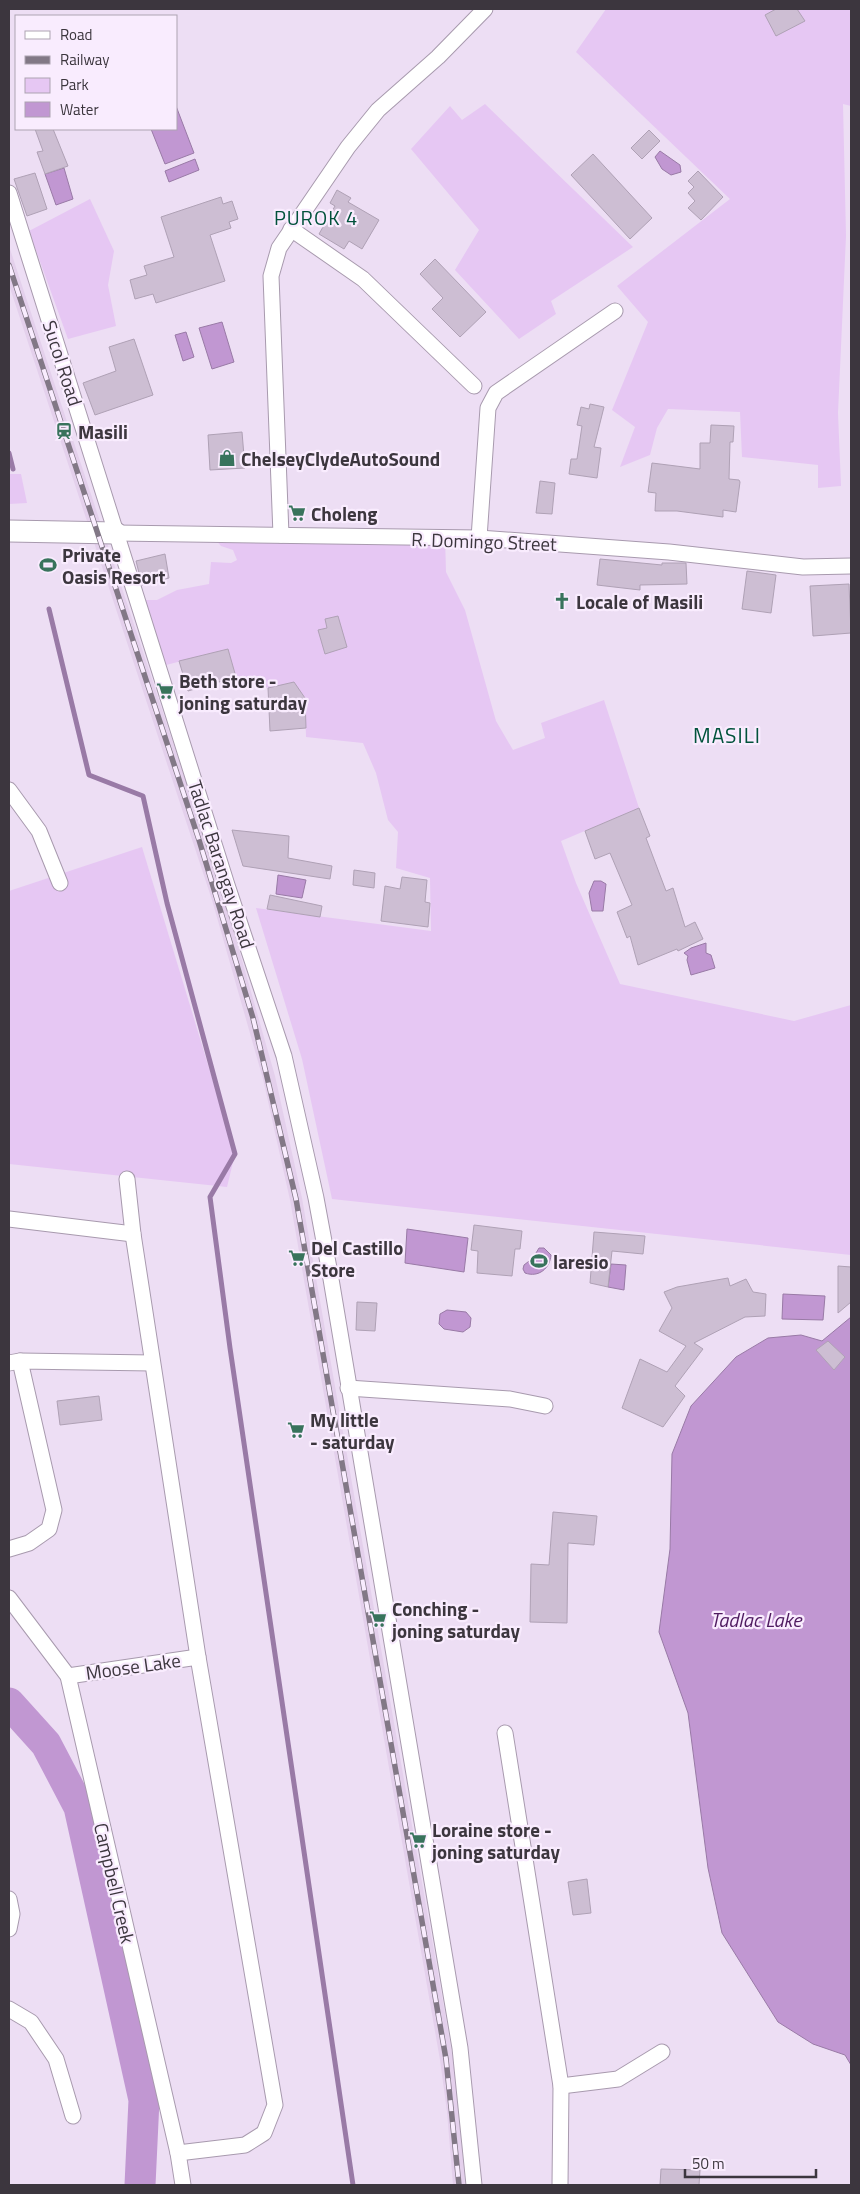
<svg xmlns="http://www.w3.org/2000/svg" width="860" height="2194" font-family="'Titillium Web',sans-serif">
<style>
.built{fill:#e4d0ec}
.green{fill:#e6c7f3}
.water{fill:#c197d2;stroke:#997aa6}
.lines{fill:none;stroke-linecap:round;stroke-linejoin:round}
.stream{stroke:#997aa6;stroke-width:5}
.river{stroke:#c197d2;stroke-width:31}
.building{fill:#cdbed3;stroke:#afa1b5}
.street-casing{stroke:#a89aae;stroke-width:17}
.secondary-casing{stroke:#a89aae;stroke-width:23}
.street{stroke:#fff;stroke-width:15}
.secondary{stroke:#fff;stroke-width:21}
.rail-casing{stroke:#827886;stroke-width:5.5}
.rail{stroke:#f9ecfe;stroke-width:4;stroke-dasharray:11;stroke-linecap:butt}
.labels{text-anchor:middle;dominant-baseline:central;stroke-width:4.5;stroke-linejoin:round;paint-order:stroke}
.street-label{font-size:19px;fill:#3c363e;stroke:#f9ecfe}
.poi-label{font-size:19px;font-weight:bold;fill:#3c363e;stroke:#f9ecfe;text-anchor:start}
.neighbourhood-label{font-size:20px;letter-spacing:1px;fill:#01523b;stroke:#f9ecfe}
.water-label{font-size:20px;font-style:italic;fill:#4f1b60;stroke:#f9ecfe}
.quarter-label{font-size:21px;letter-spacing:1px;fill:#01523b;stroke:#f9ecfe}
</style>
<rect width="100%" height="100%" fill="#eddef4"/>
<polygon class="built" points="9,246 224,897 275,1076 302,1198 453,2059 459,2111 465,2185 453,2185 447,2112 440,2060 290,1200 263,1079 212,900 9,285"/>
<g class="green">
<polygon points="606,9 851,9 851,106 843,104 846,236 838,413 841,486 818,488 818,465 742,457 740,412 668,409 657,428 650,455 620,467 635,427 612,410 648,322 617,286 730,199 576,52"/>
<polygon points="485,104 633,247 551,301 556,314 519,339 455,270 479,230 411,149 450,106 462,120"/>
<polygon points="90,199 114,251 108,285 116,326 68,339 29,231"/>
<polygon points="9,474 21,474 27,503 9,504"/>
<polygon points="212,536 445,537 446,572 465,610 496,721 513,750 545,738 541,723 604,700 639,808 561,841 576,883 620,984 794,1021 851,1005 851,1255 332,1199 302,1059 256,908 431,931 430,878 396,868 398,832 388,820 376,773 363,743 306,737 305,698 294,682 268,688 236,677 228,649 166,665 143,600 157,600 177,590 209,584 211,562 231,563 237,560 233,550 221,546"/>
<polygon points="142,847 235,1154 227,1187 9,1164 9,891"/>
</g>
<g class="water">
<polygon points="176,106 194,153 165,164 151,129 176,129"/>
<polygon points="660,151 680,165 681,172 671,175 662,169 655,157"/>
<polygon points="195,159 199,170 169,182 165,171"/>
<polygon points="64,168 73,199 56,205 45,174"/>
<polygon points="222,322 234,362 212,369 199,328"/>
<polygon points="186,332 194,357 183,361 175,335"/>
<polygon points="278,875 306,880 302,898 276,894"/>
<polygon points="594,881 601,881 606,884 603,911 592,911 589,893"/>
<polygon points="706,943 706,953 711,955 715,968 691,975 687,960 688,956 684,953 691,948"/>
<polygon points="407,1229 468,1238 464,1272 405,1263"/>
<path d="M539 1248H544L551 1255C550 1268 539 1278 525 1273L523 1269 524 1265 533 1258Z"/>
<polygon points="611,1264 626,1265 624,1290 608,1287"/>
<polygon points="783,1294 825,1296 823,1320 782,1319"/>
<polygon points="447,1310 466,1312 471,1318 470,1327 463,1332 444,1329 439,1324 440,1314"/>
<polygon points="851,1317 851,2065 845,2055 813,2044 778,2022 722,1933 708,1868 688,1713 659,1632 670,1549 672,1454 691,1406 736,1357 768,1338 801,1335 822,1341"/>
</g>
<g class="lines">
<g class="stream">
<polyline points="9,453 13,469"/>
<polyline points="49,609 89,775 143,796 167,903 235,1154 210,1197 230,1348 353,2185"/>
</g>
<polyline class="river" points="9,1703 46,1744 79,1807 144,2100 140,2185"/>
</g>
<g class="building">
<polygon points="776,9 797,9 805,21 776,36 765,15"/>
<polygon points="35,129 53,129 68,166 45,174 37,152 43,151"/>
<polygon points="649,130 660,141 642,159 631,148"/>
<polygon points="593,154 652,218 630,239 571,175"/>
<polygon points="698,171 723,197 701,220 688,208 695,201 688,193 694,187 688,181"/>
<polygon points="35,173 47,209 27,216 14,179"/>
<polygon points="337,190 351,198 348,202 379,220 362,249 349,241 344,249 319,234 335,206 330,203"/>
<polygon points="221,197 223,204 232,201 238,219 229,222 231,228 210,235 225,281 156,303 153,294 135,299 130,280 147,275 144,266 174,257 161,217"/>
<polygon points="435,259 486,312 460,337 432,309 443,298 420,274"/>
<polygon points="134,339 153,395 95,415 83,383 116,371 109,347"/>
<polygon points="590,404 604,407 594,447 601,448 597,478 569,474 571,459 577,459 582,426 577,425 581,407 589,409"/>
<polygon points="711,425 734,426 733,442 730,442 729,479 739,480 740,482 736,512 723,510 723,517 677,511 655,511 656,493 648,492 652,463 700,469 700,443 710,443"/>
<polygon points="242,432 245,468 210,470 208,435"/>
<polygon points="540,481 555,483 552,514 536,513"/>
<polygon points="165,554 169,578 142,585 136,561"/>
<polygon points="600,559 662,565 662,563 686,563 687,584 640,585 640,590 597,585"/>
<polygon points="747,571 776,575 771,613 742,609"/>
<polygon points="849,584 851,633 813,636 810,586"/>
<polygon points="338,616 347,647 325,654 318,630 327,628 325,619"/>
<polygon points="228,649 236,677 188,691 179,661"/>
<polygon points="294,682 305,698 306,728 270,731 268,688"/>
<polygon points="639,808 650,836 646,838 666,891 673,888 685,927 695,922 703,939 678,951 677,949 638,965 630,936 627,938 617,912 632,905 610,853 595,859 585,831"/>
<polygon points="232,830 289,836 288,858 332,866 330,879 243,866"/>
<polygon points="354,870 375,873 374,888 353,885"/>
<polygon points="402,877 427,880 425,902 430,903 428,927 381,921 385,886 400,889"/>
<polygon points="270,895 322,906 320,917 267,909"/>
<polygon points="474,1225 522,1231 520,1249 515,1249 512,1276 477,1273 478,1251 471,1250"/>
<polygon points="594,1232 645,1236 643,1254 612,1251 608,1287 590,1283"/>
<polygon points="838,1266 851,1267 851,1302 838,1313"/>
<polygon points="728,1278 730,1286 746,1279 753,1292 766,1294 765,1316 745,1317 694,1343 703,1349 675,1386 685,1396 663,1427 622,1408 640,1359 667,1372 686,1346 659,1331 672,1308 664,1292 677,1287"/>
<polygon points="357,1302 377,1303 375,1331 356,1330"/>
<polygon points="828,1341 845,1357 834,1370 816,1350"/>
<polygon points="99,1396 102,1420 60,1425 57,1401"/>
<polygon points="553,1512 597,1516 594,1545 568,1543 567,1623 530,1622 531,1564 549,1565"/>
<polygon points="587,1879 591,1913 573,1915 568,1882"/>
<polygon points="661,2169 700,2170 699,2185 660,2185"/>
</g>
<g class="lines">
<g class="street-casing">
<g id="street">
<polyline points="9,193 227,885 284,1056 316,1198 331,1279 460,2048 474,2185"/>
<polyline points="291,229 363,279 474,386"/>
<polyline points="116,533 479,538 669,552 803,567 851,566"/>
<polyline points="281,535 271,276 279,248 348,147 378,110 438,57 485,9"/>
<polyline points="479,538 488,408 496,393 615,311"/>
<polyline points="9,790 39,831 60,883"/>
<polyline points="127,1179 133,1234 198,1657 275,2105 264,2133 245,2145 178,2153"/>
<polyline points="9,1219 133,1234"/>
<polyline points="9,1363 20,1361 152,1363"/>
<polyline points="348,1388 510,1399 545,1406"/>
<polyline points="9,1549 29,1543 49,1529 54,1510 20,1361"/>
<polyline points="9,1598 68,1676 178,2153 183,2185"/>
<polyline points="68,1676 198,1657"/>
<polyline points="505,1733 561,2086 560,2185"/>
<polyline points="9,1899 12,1914 9,1929"/>
<polyline points="9,2009 31,2022 56,2059 73,2116"/>
<polyline points="561,2086 618,2079 662,2052"/>
</g>
</g>
<g class="secondary-casing">
<polyline id="secondary" points="9,531 116,533"/>
</g>
<use href="#street" class="street"/>
<use href="#secondary" class="secondary"/>
<g class="rail-casing">
<polyline id="rail" points="9,265 199,840 253,1018 296,1199 446,2059 459,2185"/>
</g>
<use href="#rail" class="rail"/>
</g>
<defs>
<g id="station-bare" transform="scale(1.35)"><path d="M-3-6H3Q5-6 5-4V2Q5 4 3 4L4.5 6H3L1.5 4h-3L-3 6H-4.5L-3 4Q-5 4-5 2V-4Q-5-6-3-6ZM-3.5-4v3h7v-3ZM-3.5 1v1.5H-2V1ZM2 1v1.5H3.5V1Z" fill="#38735c" stroke="#f9ecfe" stroke-width="2.5" paint-order="stroke"/></g>
<g id="shop-bare" transform="scale(1.35)"><path d="M-5-2.5h2.3a2.7 3.5 0 0 1 5.4 0H5L5.5 6h-11ZM-1.5-2.5h3a1.5 2.3 0 0 0-3 0Z" fill="#38735c" stroke="#f9ecfe" stroke-width="2.5" paint-order="stroke"/></g>
<g id="supermarket-bare" transform="scale(1.35)"><path d="M-6-5.5h2.5l.6 2H6L4.5 2H-2.5L-4.4-4H-6ZM-1.5 3.2a1.3 1.3 0 1 0 .1 0ZM3 3.2a1.3 1.3 0 1 0 .1 0Z" fill="#38735c" stroke="#f9ecfe" stroke-width="2.5" paint-order="stroke"/></g>
<g id="stadium-bare" transform="scale(1.35)"><path d="M0-5a6.5 5 0 1 0 0 10a6.5 5 0 1 0 0-10ZM-3.5-1.8h7v3.6h-7Z" fill="#38735c" stroke="#f9ecfe" stroke-width="2.5" paint-order="stroke"/></g>
<g id="church-bare" transform="scale(1.35)"><path d="M-1.2-6h2.4v3.5h3.3v2.4h-3.3V6h-2.4V-.1h-3.3v-2.4h3.3Z" fill="#38735c" stroke="#f9ecfe" stroke-width="2.5" paint-order="stroke"/></g>
</defs>
<g fill-rule="evenodd">
<use href="#station-bare" x="64" y="431"/>
<use href="#shop-bare" x="227" y="458"/>
<use href="#supermarket-bare" x="297" y="513"/>
<use href="#stadium-bare" x="48" y="565"/>
<use href="#church-bare" x="562" y="601"/>
<use href="#supermarket-bare" x="165" y="691"/>
<use href="#supermarket-bare" x="297" y="1258"/>
<use href="#stadium-bare" x="539" y="1261"/>
<use href="#supermarket-bare" x="296" y="1430"/>
<use href="#supermarket-bare" x="378" y="1619"/>
<use href="#supermarket-bare" x="418" y="1840"/>
</g>
<g class="labels">
<g class="street-label">
<text transform="translate(63 363) rotate(72)">Sucol Road</text>
<text transform="translate(484 541) rotate(2)">R. Domingo Street</text>
<text transform="translate(222 864) rotate(72)">Tadlac Barangay Road</text>
<text transform="translate(133 1666) rotate(-8)">Moose Lake</text>
<text transform="translate(115 1883) rotate(77)">Campbell Creek</text>
</g>
<g class="poi-label">
<text x="78" y="431">Masili</text>
<text x="241" y="458">ChelseyClydeAutoSound</text>
<text x="311" y="513">Choleng</text>
<text x="62" y="554">Private<tspan x="62" dy="22">Oasis Resort</tspan></text>
<text x="576" y="601">Locale of Masili</text>
<text x="179" y="680">Beth store -<tspan x="179" dy="22">joning saturday</tspan></text>
<text x="311" y="1247">Del Castillo<tspan x="311" dy="22">Store</tspan></text>
<text x="553" y="1261">laresio</text>
<text x="310" y="1419">My little<tspan x="310" dy="22">- saturday</tspan></text>
<text x="392" y="1608">Conching -<tspan x="392" dy="22">joning saturday</tspan></text>
<text x="432" y="1829">Loraine store -<tspan x="432" dy="22">joning saturday</tspan></text>
</g>
<g class="neighbourhood-label">
<text x="316" y="217">PUROK 4</text>
</g>
<g class="water-label">
<text x="756" y="1619">Tadlac Lake</text>
</g>
<g class="quarter-label">
<text x="727" y="735">MASILI</text>
</g>
</g>
<rect width="860" height="2194" fill="none" stroke="#3c363e" stroke-width="20"/>
<rect x="15" y="15" width="162" height="115" fill="#f9ecfe" stroke="#ada3b1"/>
<rect x="25" y="31" width="25" height="8" fill="#ffffff" stroke="#ada3b1"/>
<text x="60" y="40" font-size="15" fill="#3c363e">Road</text>
<rect x="25" y="56" width="25" height="8" fill="#827886" stroke="#ada3b1"/>
<text x="60" y="65" font-size="15" fill="#3c363e">Railway</text>
<rect x="25" y="78" width="25" height="15" fill="#e6c7f3" stroke="#ada3b1"/>
<text x="60" y="90" font-size="15" fill="#3c363e">Park</text>
<rect x="25" y="102" width="25" height="15" fill="#c197d2" stroke="#ada3b1"/>
<text x="60" y="115" font-size="15" fill="#3c363e">Water</text>
<path d="M685 2169v8h131v-8" fill="none" stroke="#3c363e" stroke-width="2.5"/>
<text x="692" y="2169" font-size="15" fill="#3c363e" stroke="#f9ecfe" stroke-width="4" paint-order="stroke">50 m</text>
</svg>
